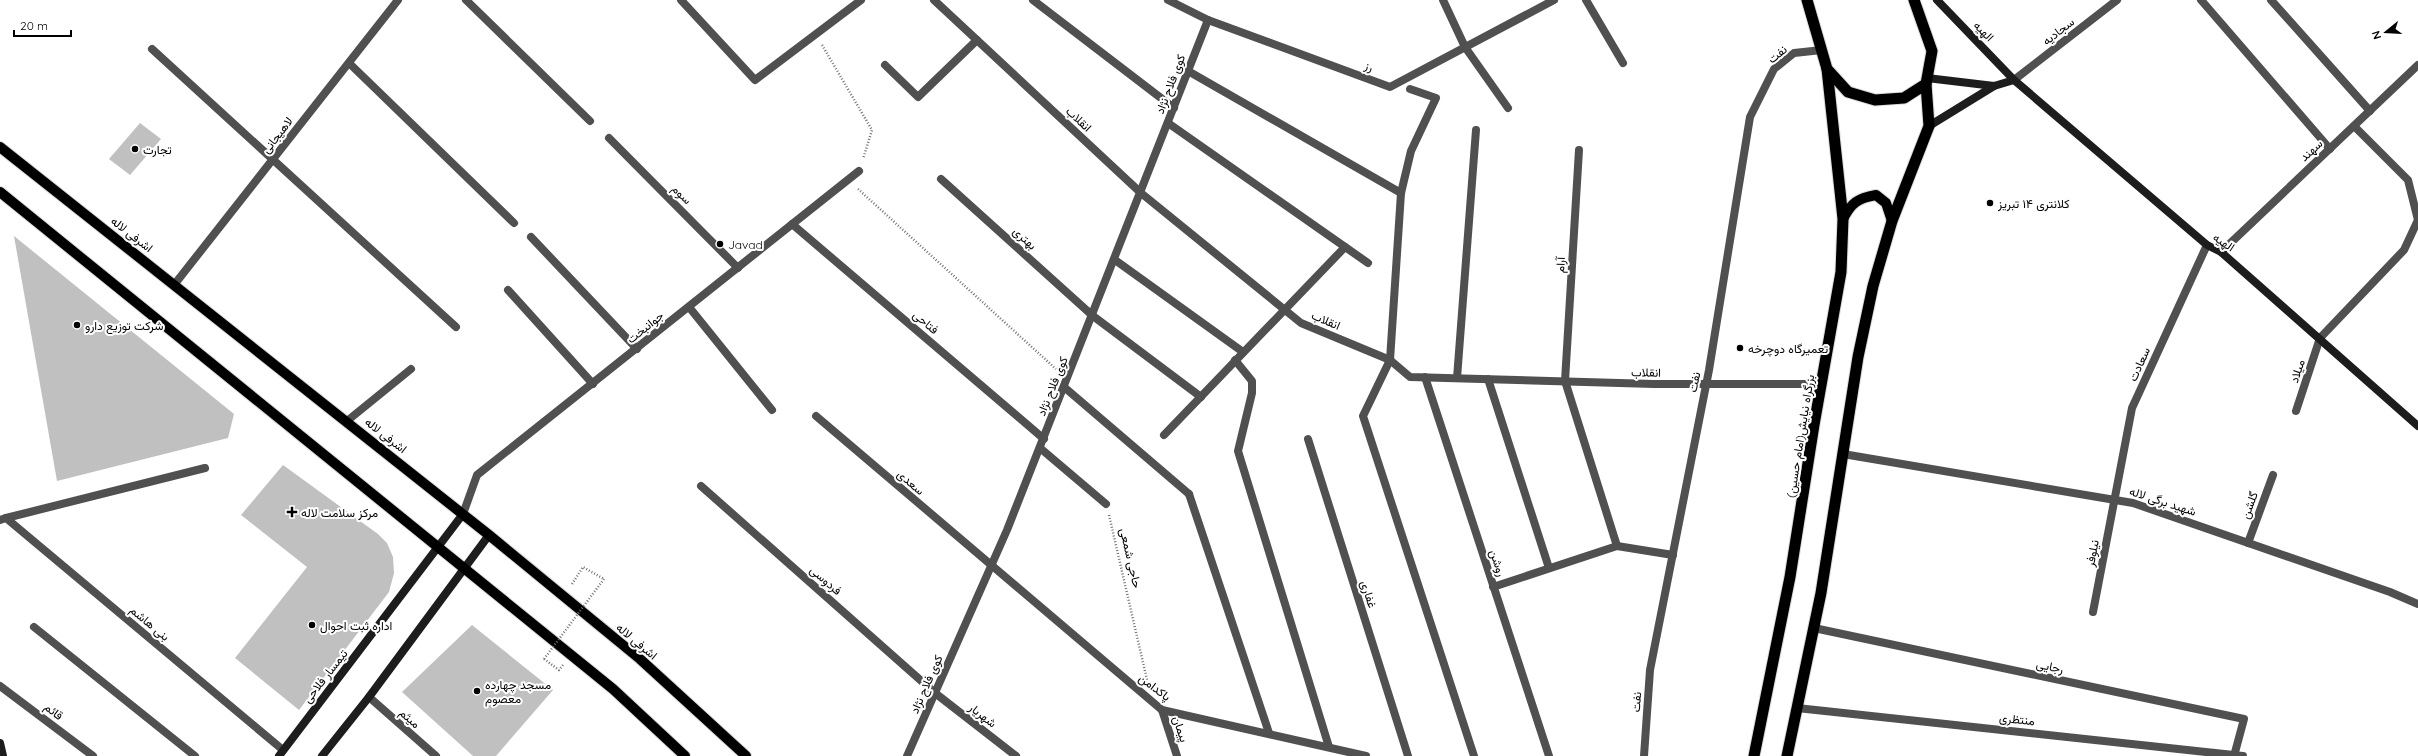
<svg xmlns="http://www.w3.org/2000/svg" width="2418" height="756" font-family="Quicksand,Vazirmatn,sans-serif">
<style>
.building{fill:#c0c0c0}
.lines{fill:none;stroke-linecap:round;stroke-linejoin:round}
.primary-casing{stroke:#dbdbdb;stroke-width:12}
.trunk-casing{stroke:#dbdbdb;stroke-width:13}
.path{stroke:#727272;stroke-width:2.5;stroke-dasharray:1 2;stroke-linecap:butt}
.service{stroke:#505050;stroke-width:8}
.minor{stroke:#505050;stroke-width:8}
.tertiary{stroke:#505050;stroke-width:8}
.secondary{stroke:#1d1d1d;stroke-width:8}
.primary{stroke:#000;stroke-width:10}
.trunk{stroke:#000;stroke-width:11}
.path-bridge{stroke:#727272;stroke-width:2.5;stroke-dasharray:1 2;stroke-linecap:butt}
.poi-dot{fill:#000;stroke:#fff;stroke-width:1.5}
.labels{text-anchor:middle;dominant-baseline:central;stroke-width:4;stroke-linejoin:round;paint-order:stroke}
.street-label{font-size:12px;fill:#000;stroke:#fff}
.poi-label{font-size:12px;fill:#000;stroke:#fff;text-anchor:start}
</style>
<rect width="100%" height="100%" fill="#fff"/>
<g class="building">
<polygon points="140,123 161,139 130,175 109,159"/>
<polygon points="14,236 234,414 228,438 57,481"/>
<polygon points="283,465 378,534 387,543 393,557 394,573 389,592 299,710 235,658 307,567 241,515"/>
<polygon points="472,625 553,690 496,756 473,756 402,692"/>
</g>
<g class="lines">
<g class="primary-casing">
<g id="primary">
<polyline points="0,147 489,535 640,659 746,756"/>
<polyline points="0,192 613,689 685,756"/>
<path d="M1843 219C1851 203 1858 198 1876 195L1886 203 1892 221"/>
</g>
</g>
<g class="trunk-casing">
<g id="trunk">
<polyline points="1807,0 1827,69 1848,92 1875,100 1904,98 1926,84 1932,51 1914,0"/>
<polyline points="1754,756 1790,577 1814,425 1841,272 1843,219 1827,69"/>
<polyline points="1787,756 1821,593 1858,357 1873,286 1892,221 1929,126 1926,84"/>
</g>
</g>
<g class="path">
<polyline points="822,45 872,130 863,159"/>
<polyline points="858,189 1056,369"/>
<polyline points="1109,515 1147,680"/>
<polyline points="572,584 583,567 604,579"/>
<polyline points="544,659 559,670 563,665"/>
</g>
<g class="service">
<polyline points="1033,0 1174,108"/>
<polyline points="1443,0 1465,47 1508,108"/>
<polyline points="1586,0 1623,63"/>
<polyline points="2201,0 2330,149"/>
<polyline points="2271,0 2370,111"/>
<polyline points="1188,71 1401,193"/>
<polyline points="1410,89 1436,98 1411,151 1401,193 1390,360 1363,416 1474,756"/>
<polyline points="2354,126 2408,180 2418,220"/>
<polyline points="1579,150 1565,381 1617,546"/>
<polyline points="2221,252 2418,65"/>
<polyline points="1115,260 1243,352"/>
<polyline points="508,290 593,384"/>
<polyline points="689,307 772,410"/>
<polyline points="1093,316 1201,397"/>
<polyline points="1235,360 1252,381 1252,393 1238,451 1329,747"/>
<polyline points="1457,378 1476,130"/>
<polyline points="1488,379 1549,568"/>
<polyline points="1064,387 1189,494"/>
<polyline points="2296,411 2320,338 2404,250 2418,220"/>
<polyline points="347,421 411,369"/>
<polyline points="1164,435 1345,247"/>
<polyline points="1040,448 1106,504"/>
<polyline points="2248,543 2273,475"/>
<polyline points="1493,587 1617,546 1673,555"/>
<polyline points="34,627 195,756"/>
<polyline points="1814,628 2244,719 2234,756"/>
<polyline points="1797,708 2243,756"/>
</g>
<g class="minor">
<polyline points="466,0 590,121"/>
<polyline points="681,0 755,80 861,0"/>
<polyline points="934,0 1141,193 1301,323 1390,360 1410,377 1654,384 1821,384"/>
<polyline points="1168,0 1208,20 1390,87 1554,0"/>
<polyline points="152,49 456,327"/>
<polyline points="349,63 514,223"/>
<polyline points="885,65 918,97 977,40"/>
<polyline points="2014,80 2117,0"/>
<polyline points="1168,123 1368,263"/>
<polyline points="609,138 738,268"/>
<polyline points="941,179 1093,316"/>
<polyline points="792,224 1044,439"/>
<polyline points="531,237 637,349"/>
<polyline points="1425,377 1549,756"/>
<polyline points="816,416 1162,710 1366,756"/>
<polyline points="1308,439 1408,756"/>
<polyline points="1843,454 2133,503 2390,592 2418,604"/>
<polyline points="701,486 935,693 1016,756"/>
<polyline points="1189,494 1269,733"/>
<polyline points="463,514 477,475 859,171"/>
<polyline points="6,518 205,468"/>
<polyline points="0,520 6,518 283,750"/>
<polyline points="2093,612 2132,408 2207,245"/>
<polyline points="0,686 93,756"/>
<polyline points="369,697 436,756"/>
<polyline points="1162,710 1177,756"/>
<polyline points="907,756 1007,530 1208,20"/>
<polyline points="1644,756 1650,670 1709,370 1750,117 1774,69 1794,53 1822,50"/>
</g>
<polyline class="tertiary" points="174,285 398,0"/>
<g class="secondary">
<polyline points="1937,0 2014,80 2207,245 2221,252 2418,426"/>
<polyline points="1927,78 1994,86 2014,80"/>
<polyline points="1929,126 1994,86"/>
<polyline points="0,743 3,756"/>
<polyline points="279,756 463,514"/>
<polyline points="322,756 369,697 489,535"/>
</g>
<use href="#primary" class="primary"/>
<use href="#trunk" class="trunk"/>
<polyline class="path-bridge" points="544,659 604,579"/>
</g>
<g class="poi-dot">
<circle cx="135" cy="149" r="4"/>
<circle cx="1990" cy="203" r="4"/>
<circle cx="720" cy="244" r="4"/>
<circle cx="77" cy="325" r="4"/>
<circle cx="1740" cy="348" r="4"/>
<path d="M290 506h4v4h4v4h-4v4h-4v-4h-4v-4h4z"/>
<circle cx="312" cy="625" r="4"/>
<circle cx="477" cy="691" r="4"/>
</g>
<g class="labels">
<g class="street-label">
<text transform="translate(1984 31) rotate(46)">الهیه</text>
<text transform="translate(2058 31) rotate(-38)">سجادیه</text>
<text transform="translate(1777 54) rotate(-40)">نفت</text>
<text transform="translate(1369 66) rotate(20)">رز</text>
<text transform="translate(1170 84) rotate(-69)">کوی فلاح نژاد</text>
<text transform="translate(1079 119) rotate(43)">انقلاب</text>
<text transform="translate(277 135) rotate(-52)">لاهیجانی</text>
<text transform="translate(2311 150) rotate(-43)">سهند</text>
<text transform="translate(682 194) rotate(45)">سوم</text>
<text transform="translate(132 234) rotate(38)">اشرفی لاله</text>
<text transform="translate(1025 238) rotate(42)">بهتری</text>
<text transform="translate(2224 242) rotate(34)">الهیه</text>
<text transform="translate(1560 265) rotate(-87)">آرام</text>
<text transform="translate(1326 320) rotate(23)">انقلاب</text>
<text transform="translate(926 322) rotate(40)">فتاحی</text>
<text transform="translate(645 327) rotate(-39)">جوانبخت</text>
<text transform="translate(2139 364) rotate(-66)">سعادت</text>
<text transform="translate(2297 371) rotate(-71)">میلاد</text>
<text transform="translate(1646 372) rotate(1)">انقلاب</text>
<text transform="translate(1694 382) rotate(-78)">نفت</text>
<text transform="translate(1052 386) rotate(-68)">کوی فلاح نژاد</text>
<text transform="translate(386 435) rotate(38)">اشرفی لاله</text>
<text transform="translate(1800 436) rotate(-81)">بزرگراه نیایش(امام حسین)</text>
<text transform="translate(911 482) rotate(41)">سعدی</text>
<text transform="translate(2163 501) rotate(18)">شهید برگی لاله</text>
<text transform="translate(2249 505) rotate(-70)">گلشن</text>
<text transform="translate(2092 553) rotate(-79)">نیلوفر</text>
<text transform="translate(1131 558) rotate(77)">حاجی شمعی</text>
<text transform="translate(1498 563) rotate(72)">روشن</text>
<text transform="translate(826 580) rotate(41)">فردوسی</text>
<text transform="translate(1369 594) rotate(73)">غفاری</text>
<text transform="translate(150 623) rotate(40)">بنی هاشم</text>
<text transform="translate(637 641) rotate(40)">اشرفی لاله</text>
<text transform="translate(2050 666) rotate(12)">رجایی</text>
<text transform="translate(325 676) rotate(-52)">تیمسار فلاحی</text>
<text transform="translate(926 684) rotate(-66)">کوی فلاح نژاد</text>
<text transform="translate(1155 687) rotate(37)">پاکدامن</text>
<text transform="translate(1636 702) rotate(-86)">نفت</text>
<text transform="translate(54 711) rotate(37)">قائم</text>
<text transform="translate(983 715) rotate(38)">شهریار</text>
<text transform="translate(410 718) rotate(41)">میثم</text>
<text transform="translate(2017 719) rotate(6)">منتظری</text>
<text transform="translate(1181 729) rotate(72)">پیمان</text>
</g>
<g class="poi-label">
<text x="143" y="149">تجارت</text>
<text x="1998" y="203">کلانتری ۱۴ تبریز</text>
<text x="728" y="244">Javad</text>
<text x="85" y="325">شرکت توزیع دارو</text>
<text x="1748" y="348">تعمیرگاه دوچرخه</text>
<text x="301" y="512">مرکز سلامت لاله</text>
<text x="320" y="625">اداره ثبت احوال</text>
<text x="485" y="684">مسجد چهارده<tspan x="485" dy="14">معصوم</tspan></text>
</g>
</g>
<g transform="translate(2386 32) rotate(252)" stroke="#ffffff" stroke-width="3" paint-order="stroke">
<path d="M0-3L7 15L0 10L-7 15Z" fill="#000000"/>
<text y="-6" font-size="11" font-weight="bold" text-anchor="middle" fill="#000000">N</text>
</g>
<path d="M14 30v6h57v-6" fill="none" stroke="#000000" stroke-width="2"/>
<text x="20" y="30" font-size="12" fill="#000000" stroke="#ffffff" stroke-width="3" paint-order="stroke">20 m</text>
</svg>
